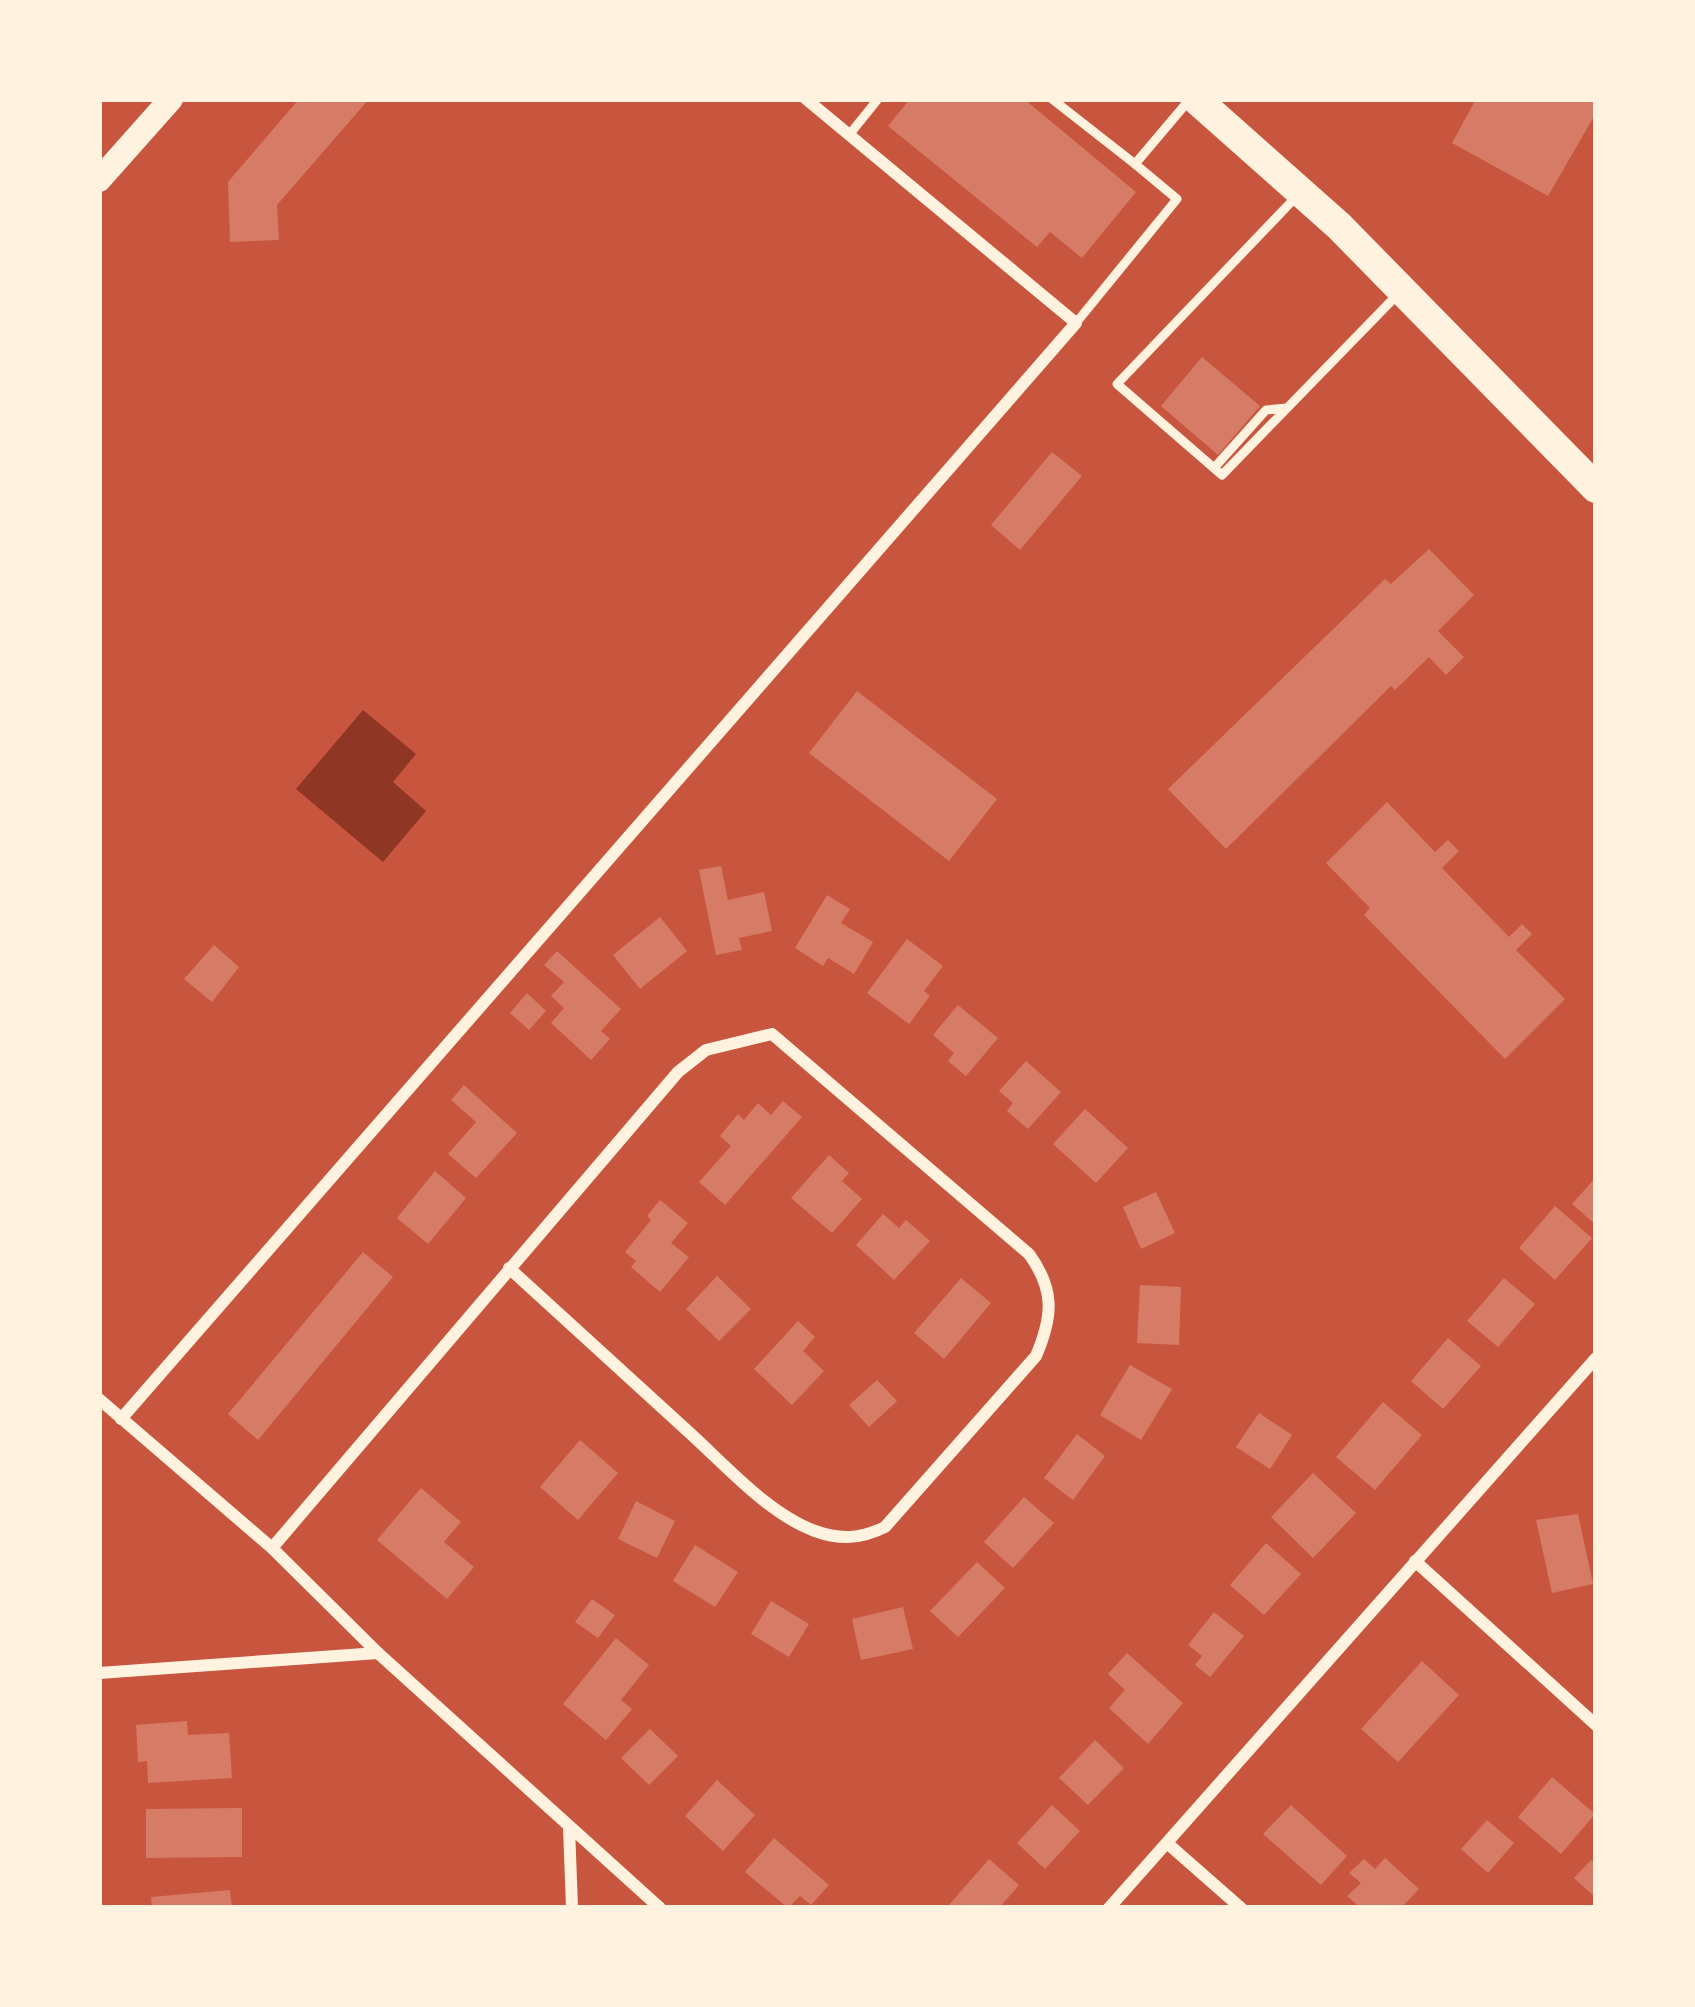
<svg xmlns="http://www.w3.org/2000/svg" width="1695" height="2007" font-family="Mulish,sans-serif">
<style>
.water{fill:#8f3625}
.building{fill:#d67c66}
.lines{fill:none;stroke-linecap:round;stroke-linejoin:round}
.service{stroke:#fff3e0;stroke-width:9}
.minor{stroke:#fff3e0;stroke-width:12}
.secondary{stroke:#fff3e0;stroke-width:24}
.primary{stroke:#fff3e0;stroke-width:30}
</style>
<rect width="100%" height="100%" fill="#c8553d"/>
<polygon class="water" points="363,710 416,754 393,782 426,811 383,862 296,789"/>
<g class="building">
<polygon points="299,99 369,99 277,205 279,240 230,242 228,182"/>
<polygon points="910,99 1024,99 1136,192 1082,258 1050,232 1037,247 888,126"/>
<polygon points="1476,99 1596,99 1596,113 1548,196 1452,143"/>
<polygon points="1202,357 1260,406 1218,455 1161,406"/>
<polygon points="1052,452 1082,476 1020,550 991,525"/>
<polygon points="1429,549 1474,595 1438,631 1464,657 1446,675 1429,657 1395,690 1391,686 1226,849 1168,789 1385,579 1391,584"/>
<polygon points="857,691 997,799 949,861 809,753"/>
<polygon points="1387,802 1435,852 1448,840 1459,851 1442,868 1509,937 1522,924 1532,934 1516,950 1565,999 1505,1059 1364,915 1370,908 1326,863"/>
<polygon points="721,866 728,900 764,892 772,931 739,938 742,950 716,955 699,870"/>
<polygon points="827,895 850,909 841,923 873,942 854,974 828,958 823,966 795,948"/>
<polygon points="660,917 687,951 640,989 613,955"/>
<polygon points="907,939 943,966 924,991 930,996 909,1024 867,993"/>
<polygon points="214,945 239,967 212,1002 184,979"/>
<polygon points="557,951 621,1009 601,1031 610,1039 591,1060 551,1023 564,1008 551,996 564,982 544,965"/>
<polygon points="527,993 546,1011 529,1030 510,1013"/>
<polygon points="958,1005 998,1038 966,1076 948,1061 954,1053 933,1035"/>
<polygon points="1026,1061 1061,1092 1028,1129 1007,1111 1013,1103 999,1091"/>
<polygon points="464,1085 517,1133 476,1178 448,1154 476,1122 451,1100"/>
<polygon points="783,1101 802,1117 725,1205 699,1182 731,1146 720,1136 738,1114 744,1120 758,1103 771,1115"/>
<polygon points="1085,1109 1128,1148 1096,1183 1053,1144"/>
<polygon points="829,1155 849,1173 842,1181 862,1199 832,1233 791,1198"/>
<polygon points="435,1171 466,1198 428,1244 397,1218"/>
<polygon points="1596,1177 1596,1225 1572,1204"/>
<polygon points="1156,1192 1175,1233 1141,1249 1123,1207"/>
<polygon points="660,1200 688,1223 671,1243 689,1257 660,1292 631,1267 636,1261 625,1252 651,1220 647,1216"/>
<polygon points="1555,1206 1592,1238 1555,1280 1519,1248"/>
<polygon points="883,1214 899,1228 906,1220 930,1241 894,1280 856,1245"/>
<polygon points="363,1252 393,1277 258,1440 228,1414"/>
<polygon points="717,1276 751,1309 719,1341 686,1309"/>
<polygon points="961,1278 991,1303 944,1359 914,1333"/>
<polygon points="1504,1278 1535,1304 1498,1347 1467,1321"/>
<polygon points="1140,1285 1181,1287 1179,1345 1137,1343"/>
<polygon points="798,1321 815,1337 803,1351 824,1371 792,1405 754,1369"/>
<polygon points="1448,1338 1481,1366 1443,1409 1411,1381"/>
<polygon points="1130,1365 1172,1389 1141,1440 1100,1415"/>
<polygon points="877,1380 897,1401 869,1427 849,1405"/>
<polygon points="1383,1402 1422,1435 1375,1490 1336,1457"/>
<polygon points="1259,1413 1292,1435 1270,1469 1236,1447"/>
<polygon points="1077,1434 1105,1456 1073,1500 1044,1478"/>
<polygon points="580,1440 618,1473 578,1520 540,1487"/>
<polygon points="1313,1473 1356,1513 1313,1558 1271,1517"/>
<polygon points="421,1488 461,1522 444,1542 474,1567 447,1599 377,1540"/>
<polygon points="1024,1497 1054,1523 1013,1568 984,1542"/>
<polygon points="636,1501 675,1521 657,1558 618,1539"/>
<polygon points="1578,1514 1593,1584 1552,1593 1536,1520"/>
<polygon points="1266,1543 1301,1574 1264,1615 1230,1585"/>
<polygon points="695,1545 738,1572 715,1607 673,1581"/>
<polygon points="977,1562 1005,1588 958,1637 930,1611"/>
<polygon points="592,1599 615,1615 598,1638 575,1622"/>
<polygon points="771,1601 809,1624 789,1657 751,1634"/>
<polygon points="903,1607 913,1649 861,1660 852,1619"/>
<polygon points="1214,1612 1244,1636 1210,1677 1195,1665 1202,1656 1188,1645"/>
<polygon points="616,1638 649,1665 621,1700 632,1709 606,1740 563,1704"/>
<polygon points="1127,1653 1183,1703 1148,1744 1109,1708 1125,1690 1108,1674"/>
<polygon points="1422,1661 1459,1695 1398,1762 1361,1729"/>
<polygon points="187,1721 188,1735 229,1733 232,1778 148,1783 147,1761 138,1762 136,1725"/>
<polygon points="650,1729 678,1756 649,1785 621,1758"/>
<polygon points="1095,1740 1124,1768 1088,1805 1059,1778"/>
<polygon points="1552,1777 1595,1814 1561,1854 1518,1817"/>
<polygon points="717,1780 755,1815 723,1851 685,1816"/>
<polygon points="1052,1805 1080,1831 1045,1869 1017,1843"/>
<polygon points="1291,1805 1347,1856 1321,1885 1263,1834"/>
<polygon points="242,1808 242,1857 146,1858 146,1809"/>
<polygon points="1487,1820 1514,1843 1488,1873 1461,1849"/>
<polygon points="774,1838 829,1885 811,1905 800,1896 788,1908 745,1872"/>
<polygon points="1385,1858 1419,1889 1401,1908 1361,1908 1347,1896 1361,1883 1349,1873 1364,1859 1375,1869"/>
<polygon points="989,1859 1019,1885 999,1908 951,1908 948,1906"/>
<polygon points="1591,1860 1596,1865 1596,1898 1574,1878"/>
<polygon points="230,1890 232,1908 152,1908 151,1897"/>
</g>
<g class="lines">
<g class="service">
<polyline points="1052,99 1135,164"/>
<polyline points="849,135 878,99"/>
<polyline points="1295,198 1117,384 1222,475 1398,294"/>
<polyline points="1076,323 1177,199 1135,164 1190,99"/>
<polyline points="1214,468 1266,410 1287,408"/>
</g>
<g class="minor">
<polyline points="99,1399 272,1548 378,1653 660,1908"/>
<polyline points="121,1419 1076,323 806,99"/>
<path d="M272 1548 678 1072 706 1050 772 1034 1029 1254C1055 1290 1053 1316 1036 1356L885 1527C861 1539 840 1540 815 1531 769 1514 727 1467 692 1435 631 1379 570 1324 509 1268"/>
<polyline points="1415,1561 1596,1725"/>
<polyline points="99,1673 378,1653"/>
<polyline points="569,1827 572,1908"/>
<polyline points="1167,1843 1241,1908"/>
<polyline points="1109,1908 1596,1358"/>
</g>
<polyline class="secondary" points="99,180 171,99"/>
<polyline class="primary" points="1196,99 1339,226 1596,488"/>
</g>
<rect width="1695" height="2007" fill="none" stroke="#fff3e0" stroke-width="204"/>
</svg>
